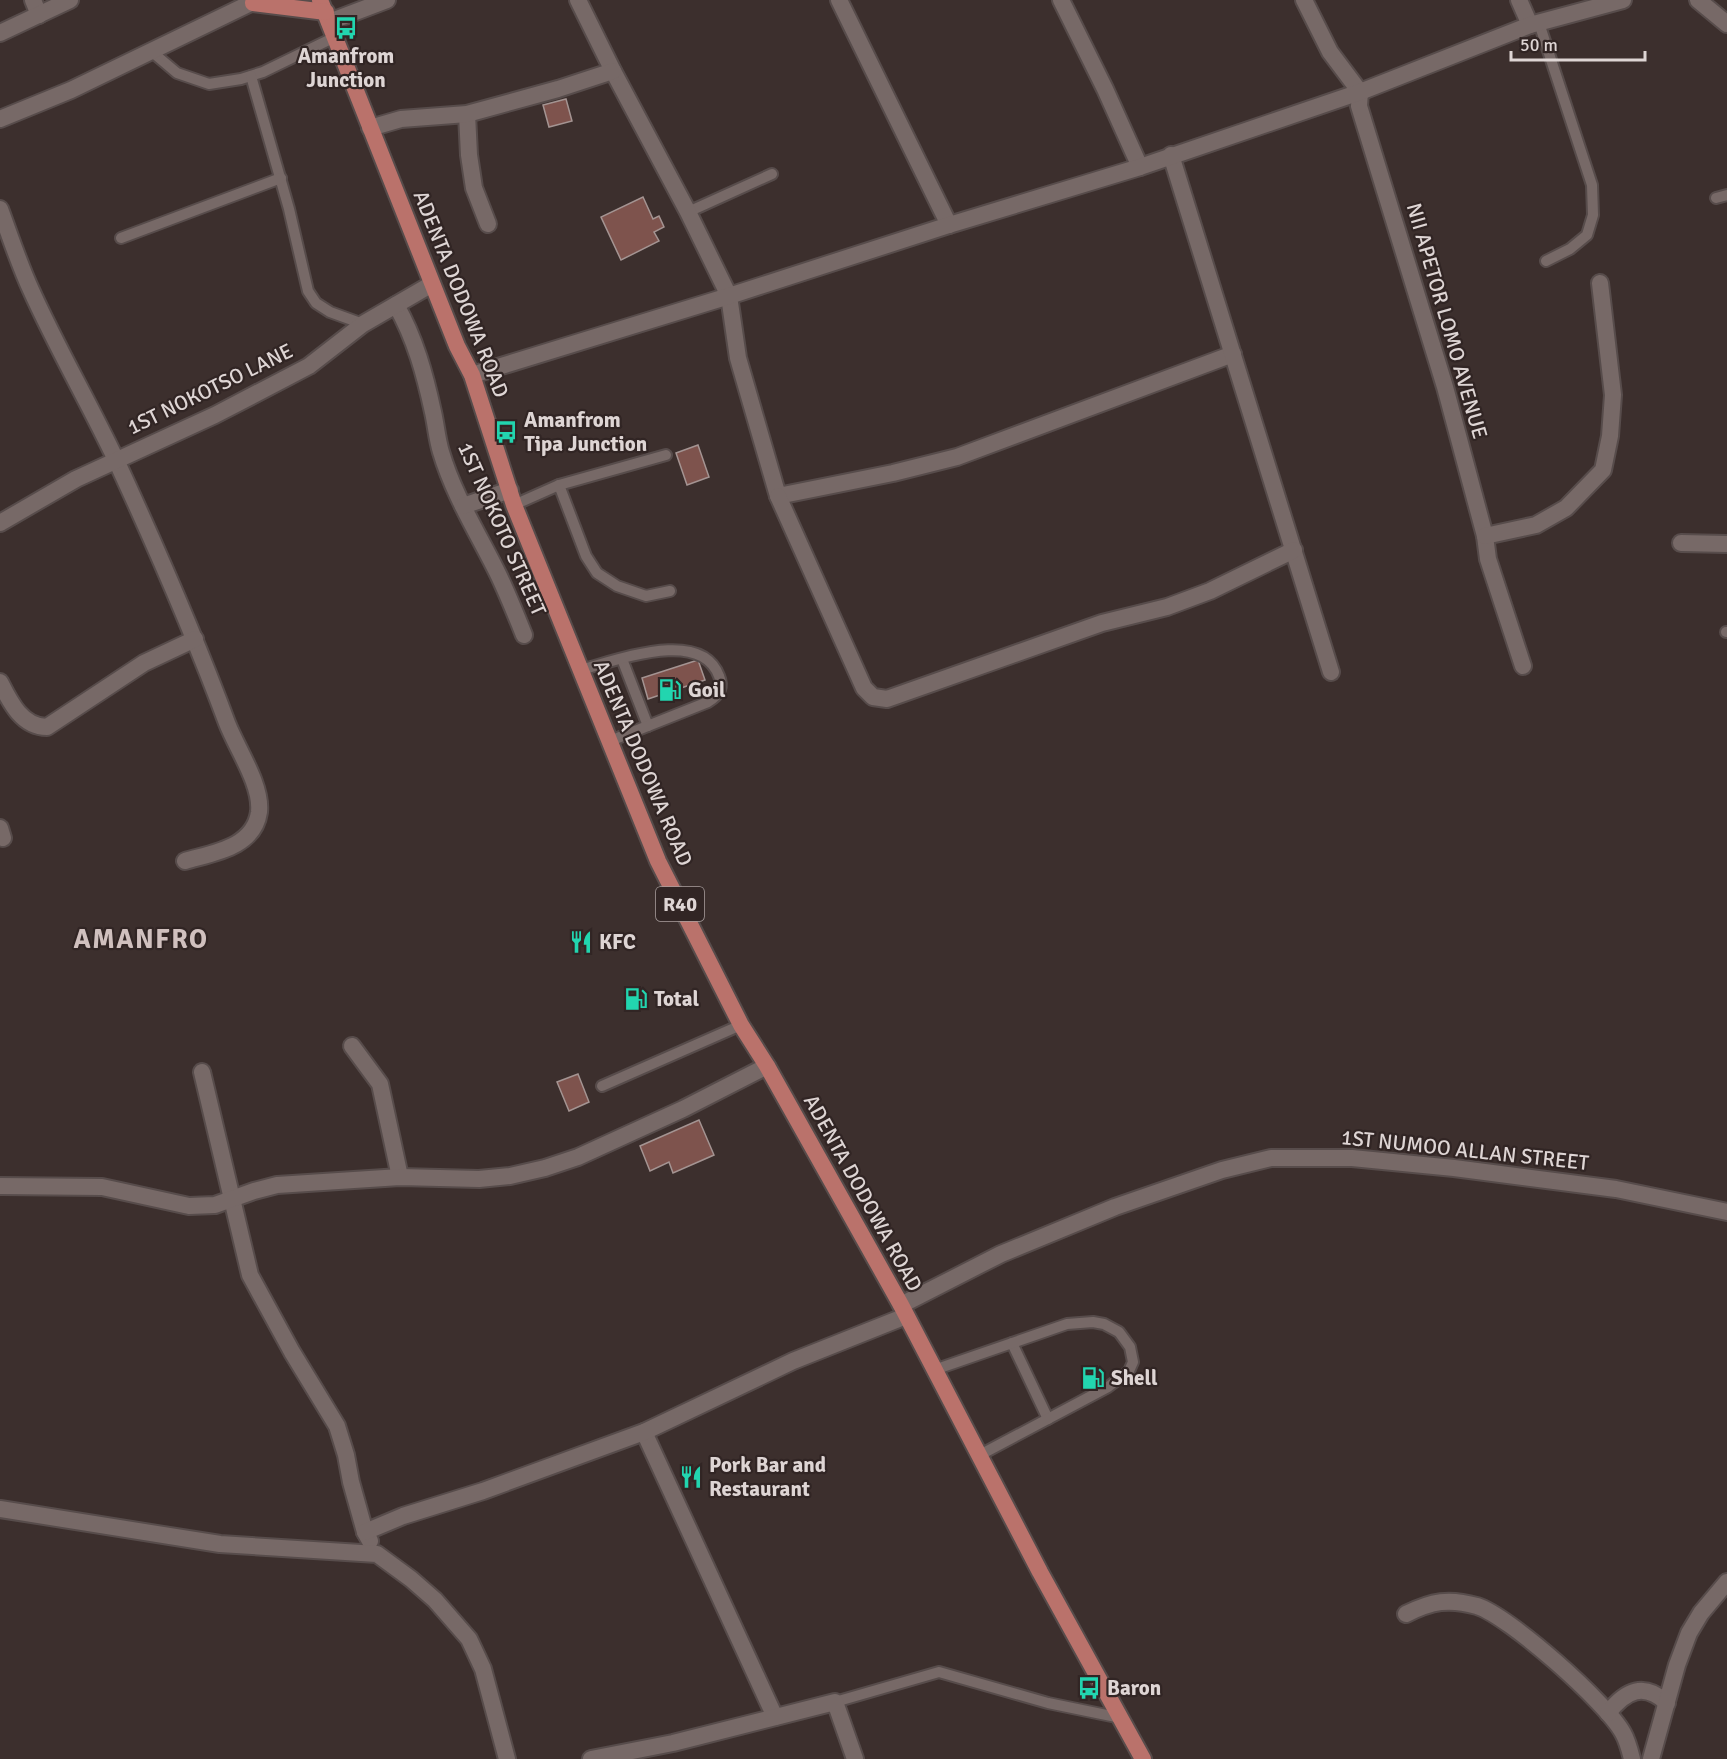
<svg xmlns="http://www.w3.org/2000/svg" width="1727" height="1759" font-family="Signika,sans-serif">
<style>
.building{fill:#7e534d;stroke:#a49492;stroke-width:1.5}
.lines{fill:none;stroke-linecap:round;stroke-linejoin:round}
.service-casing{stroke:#574c4b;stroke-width:14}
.minor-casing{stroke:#574c4b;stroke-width:20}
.tertiary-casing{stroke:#574c4b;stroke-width:20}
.primary-casing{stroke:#574c4b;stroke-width:20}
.service{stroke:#776967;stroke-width:10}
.minor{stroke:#776967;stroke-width:16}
.tertiary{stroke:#776967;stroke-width:16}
.primary{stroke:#ba726b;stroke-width:16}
.labels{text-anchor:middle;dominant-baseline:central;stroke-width:4.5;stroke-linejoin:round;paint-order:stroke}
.shield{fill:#312524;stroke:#aaa09f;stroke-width:1.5}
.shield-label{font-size:20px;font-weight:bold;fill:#ded5d4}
.poi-label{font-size:21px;font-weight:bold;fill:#ded5d4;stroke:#312524;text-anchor:start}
.street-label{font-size:21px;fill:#ded5d4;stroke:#312524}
.district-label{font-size:27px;font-weight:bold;letter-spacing:1.5px;fill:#d0c0be;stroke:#312524}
</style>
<rect width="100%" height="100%" fill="#3c2f2d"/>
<g class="building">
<polygon points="566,99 572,121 549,127 543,105"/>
<polygon points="643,197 653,219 659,216 664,227 654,232 659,241 621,260 601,217"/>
<polygon points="698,445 709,477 687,485 676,453"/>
<polygon points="698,660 705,680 648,699 642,678"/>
<polygon points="578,1074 589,1102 569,1111 557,1082"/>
<polygon points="699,1120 714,1155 673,1173 669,1162 650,1171 640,1146"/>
</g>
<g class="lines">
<g class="service-casing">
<g id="service">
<polyline points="1539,23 1592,185 1593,215 1587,235 1570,249 1546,261"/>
<polyline points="151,51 177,73 209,84 241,79 263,72 335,37"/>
<polyline points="251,76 289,209 308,291 316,303 330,312 363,324"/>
<polyline points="1716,198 1727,195"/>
<polyline points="688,212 772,174"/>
<polyline points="121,238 281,178"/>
<polyline points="559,485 586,556 597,573 617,586 646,596 670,591"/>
<polyline points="514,505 559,485 666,455"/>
<polyline points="1726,632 1727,632"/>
<polyline points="622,659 648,726"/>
<path d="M580 670C616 661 701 627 719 676 724 688 718 696 708 702L610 741"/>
<polyline points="602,1086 741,1025"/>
<polyline points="1012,1343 1048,1419"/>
<polyline points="934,1370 1067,1324 1093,1322 1104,1324 1119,1332 1130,1347 1133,1362 1129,1371 1108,1387 978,1456"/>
<polyline points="835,1702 939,1672 1048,1703 1121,1718"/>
</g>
</g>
<g class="minor-casing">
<g id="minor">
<polyline points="33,0 39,15"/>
<polyline points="578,0 613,71 688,212 729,296 738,358 778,496 893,473 957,457 1233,354"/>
<polyline points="839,0 949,225"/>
<polyline points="1061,0 1105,89 1140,167"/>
<polyline points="1304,0 1330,52 1360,92 1359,106 1445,387 1485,536 1488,559 1523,666"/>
<polyline points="1519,0 1530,25"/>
<polyline points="1698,0 1727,24"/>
<polyline points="329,22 387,0"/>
<polyline points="467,114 469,155 474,188 488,224"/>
<polyline points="370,128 401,119 467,114 558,89 613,71"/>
<polyline points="1171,155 1331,672"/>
<path d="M0 209C10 236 19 264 31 290 57 348 89 403 116 460 156 547 194 634 227 723 237 749 262 785 259 812 254 848 212 853 185 861"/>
<path d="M396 305C415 338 425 375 433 412 436 425 437 439 441 452 454 496 479 535 499 576 508 595 516 615 524 635"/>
<polyline points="472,375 729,296 949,225 1140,167 1360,92 1530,25 1623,0"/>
<polyline points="778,496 864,688 873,697 887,699 1102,623 1167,607 1210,591 1294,550"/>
<polyline points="463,506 510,490"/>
<polyline points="0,523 76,479 215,415 309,366 363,324 432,284"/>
<polyline points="1485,536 1536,525 1566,508 1603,470 1610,436 1613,395 1600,283"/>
<polyline points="1681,543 1727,544"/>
<path d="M0 682C10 702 22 727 47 727L144 663 195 639"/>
<polyline points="0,828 3,838"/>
<polyline points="352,1046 380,1084 400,1177"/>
<polyline points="202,1072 250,1275 292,1352 337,1426 346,1455 351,1482 365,1532 370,1541"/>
<polyline points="0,1186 102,1187 189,1206 215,1205 254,1191 277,1185 400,1177 479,1179 510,1176 545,1168 578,1157 683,1109 767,1066"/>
<polyline points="901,1305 1001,1254 1115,1207 1222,1170 1271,1158 1352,1158 1454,1168 1616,1189 1727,1212"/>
<polyline points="644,1432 775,1717"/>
<polyline points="0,1509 220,1544 377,1554 411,1579 435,1600 469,1639 483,1669 507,1759"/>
<polyline points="365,1532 403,1516 483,1491 644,1432 793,1361 906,1316"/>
<path d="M1406 1614C1432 1601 1449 1598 1477 1606 1509 1616 1607 1703 1623 1733 1627 1740 1630 1751 1632 1759"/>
<path d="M1608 1713C1626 1690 1644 1682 1667 1703"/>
<polyline points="591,1759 673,1743 835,1702 855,1759"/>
<polyline points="1651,1759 1677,1665 1689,1633 1701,1613 1727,1582"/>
</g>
</g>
<g class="tertiary-casing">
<g id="tertiary">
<polyline points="0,33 70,0"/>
<polyline points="0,119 71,90 257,0"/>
</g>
</g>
<g class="primary-casing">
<g id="primary">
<polyline points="320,0 457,346 472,375 514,505 658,861 741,1025 767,1066 901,1305 1040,1572 1143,1759"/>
<polyline points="253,3 326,12"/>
</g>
</g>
<use href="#service" class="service"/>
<use href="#minor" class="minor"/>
<use href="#tertiary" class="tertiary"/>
<use href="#primary" class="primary"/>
</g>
<defs>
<g id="bus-bare" transform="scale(1.8)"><path d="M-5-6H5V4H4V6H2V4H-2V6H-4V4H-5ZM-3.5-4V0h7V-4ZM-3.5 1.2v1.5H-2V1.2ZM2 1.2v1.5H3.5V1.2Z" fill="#22d5af" stroke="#312524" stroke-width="2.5" paint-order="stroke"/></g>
<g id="fuel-bare" transform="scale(1.8)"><path d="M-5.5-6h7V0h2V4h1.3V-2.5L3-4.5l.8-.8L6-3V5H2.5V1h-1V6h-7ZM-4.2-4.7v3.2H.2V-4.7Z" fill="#22d5af" stroke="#312524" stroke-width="2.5" paint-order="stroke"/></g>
<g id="restaurant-bare" transform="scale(1.8)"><path d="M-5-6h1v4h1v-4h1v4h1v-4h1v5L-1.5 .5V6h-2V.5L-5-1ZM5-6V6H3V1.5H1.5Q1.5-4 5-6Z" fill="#22d5af" stroke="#312524" stroke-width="2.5" paint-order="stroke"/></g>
</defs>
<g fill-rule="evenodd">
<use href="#bus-bare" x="346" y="28"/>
<use href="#bus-bare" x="506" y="432"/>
<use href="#fuel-bare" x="670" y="690"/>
<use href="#restaurant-bare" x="581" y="942"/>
<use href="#fuel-bare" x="636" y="999"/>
<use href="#fuel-bare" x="1093" y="1378"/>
<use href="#restaurant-bare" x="691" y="1477"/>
<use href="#bus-bare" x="1089" y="1688"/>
</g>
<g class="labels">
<rect class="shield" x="656" y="887" width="48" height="34" rx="4.5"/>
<g class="shield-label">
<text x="680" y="904">R40</text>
</g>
<g class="poi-label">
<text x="346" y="56" text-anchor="middle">Amanfrom<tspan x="346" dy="24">Junction</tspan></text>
<text x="524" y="420">Amanfrom<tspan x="524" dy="24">Tipa Junction</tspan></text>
<text x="688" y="690">Goil</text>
<text x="599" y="942">KFC</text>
<text x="654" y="999">Total</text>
<text x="1111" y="1378">Shell</text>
<text x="709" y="1465">Pork Bar and<tspan x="709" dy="24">Restaurant</tspan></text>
<text x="1107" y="1688">Baron</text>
</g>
<g class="street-label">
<text transform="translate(461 294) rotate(68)">ADENTA DODOWA ROAD</text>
<text transform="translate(1447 321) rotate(74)">NII APETOR LOMO AVENUE</text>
<text transform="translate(210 389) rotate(-26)">1ST NOKOTSO LANE</text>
<text transform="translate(502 529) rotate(66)">1ST NOKOTO STREET</text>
<text transform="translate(643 763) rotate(67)">ADENTA DODOWA ROAD</text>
<text transform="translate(1465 1150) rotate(6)">1ST NUMOO ALLAN STREET</text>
<text transform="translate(863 1193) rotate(61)">ADENTA DODOWA ROAD</text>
</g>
<g class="district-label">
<text x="141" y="939">AMANFRO</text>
</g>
</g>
<path d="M1511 51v9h134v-9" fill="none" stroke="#ded5d4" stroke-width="3"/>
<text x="1520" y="51" font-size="18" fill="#ded5d4" stroke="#312524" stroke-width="4.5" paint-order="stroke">50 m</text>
</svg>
